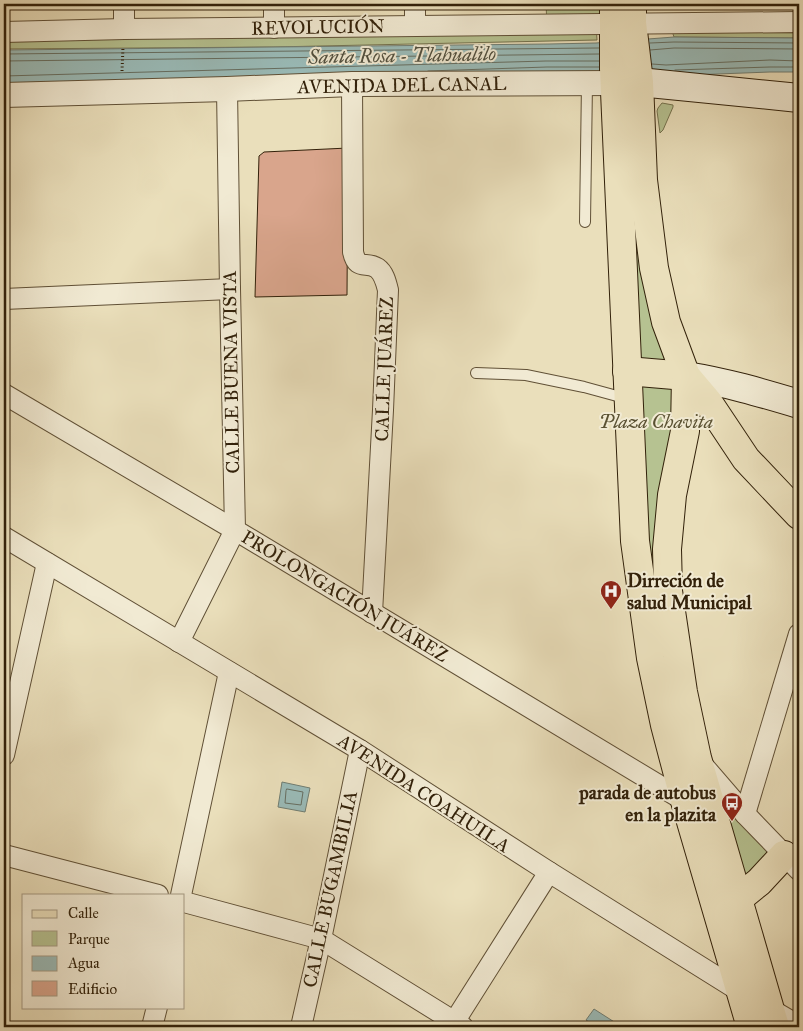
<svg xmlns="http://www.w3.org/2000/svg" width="803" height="1031" font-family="'IM FELL Great Primer',serif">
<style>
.green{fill:#b6c291;stroke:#74724e}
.water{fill:#9abbb8;stroke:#707d72}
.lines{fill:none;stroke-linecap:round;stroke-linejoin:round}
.shore{stroke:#666e61;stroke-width:1}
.building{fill:#d9a58c;stroke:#32210a}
.service-casing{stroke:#605036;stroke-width:12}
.minor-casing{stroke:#605036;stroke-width:22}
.tertiary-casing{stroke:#605036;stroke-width:26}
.secondary-casing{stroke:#32210a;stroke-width:30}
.primary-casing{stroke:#32210a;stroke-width:30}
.path{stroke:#32210a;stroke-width:3;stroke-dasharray:1 2.5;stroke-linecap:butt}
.service{stroke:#f1ead3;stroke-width:10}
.minor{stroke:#f1ead3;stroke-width:20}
.tertiary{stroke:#f1ead3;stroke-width:24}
.secondary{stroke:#f1ead3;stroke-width:28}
.primary{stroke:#eadfbb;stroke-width:28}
.labels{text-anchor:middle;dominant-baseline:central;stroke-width:4;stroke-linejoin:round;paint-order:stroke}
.street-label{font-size:19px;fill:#32210a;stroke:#f1ead3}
.park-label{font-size:19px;font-style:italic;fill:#5a5132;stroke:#f1ead3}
.poi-label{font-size:19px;font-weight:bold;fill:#32210a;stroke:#f1ead3;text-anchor:start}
.water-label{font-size:20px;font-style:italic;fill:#514f3e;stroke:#f1ead3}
</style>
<rect width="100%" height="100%" fill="#eadfbb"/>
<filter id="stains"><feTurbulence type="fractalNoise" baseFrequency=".004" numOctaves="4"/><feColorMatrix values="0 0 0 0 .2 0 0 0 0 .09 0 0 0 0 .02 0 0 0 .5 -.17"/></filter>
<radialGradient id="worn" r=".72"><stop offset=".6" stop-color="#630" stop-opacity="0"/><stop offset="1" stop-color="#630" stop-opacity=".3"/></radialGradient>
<g class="green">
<polygon points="546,4 612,4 596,25 597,40 274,47 4,49 4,28 547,25"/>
<polygon points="672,31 799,33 799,38 674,37"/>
<polygon points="629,89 684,379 658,585 642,556"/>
<polygon points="662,103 673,105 673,107 663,130 660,133 657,111 658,108"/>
<polygon points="700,766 781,856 735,897"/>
</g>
<g class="water">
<polygon points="674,37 799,38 799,72 770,72 665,76 4,87 4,50 549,44 596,43"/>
<polygon points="282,782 310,788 305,812 278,807"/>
<polygon points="594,1009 619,1025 617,1027 597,1027 586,1020"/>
</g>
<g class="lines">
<g class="shore">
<polyline points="650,43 674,42 799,43"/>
<polyline points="650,50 674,48 799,49"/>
<polyline points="4,54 599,48"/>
<polyline points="4,61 599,54"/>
<polyline points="652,64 666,65 770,60 799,61"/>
<polyline points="675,70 770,67 799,67"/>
<polyline points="428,71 547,67 599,67"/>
<polyline points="4,76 546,61 599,61"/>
<polygon points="287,789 303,792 301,805 285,803 286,791"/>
</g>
</g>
<polygon class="building" points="348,148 347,295 255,297 259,156 264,152"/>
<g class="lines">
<g class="service-casing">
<g id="service">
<polyline points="585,222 587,83"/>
<polyline points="476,373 526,375 584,387 628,399"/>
</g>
</g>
<g class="minor-casing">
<g id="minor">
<polyline points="124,4 124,29"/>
<polyline points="274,4 274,28"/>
<polyline points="415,26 415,4"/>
<polyline points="4,32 124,29 799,22"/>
<path d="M352 84 353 252C357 271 366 261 377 268 384 273 386 282 388 290L383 410 372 613"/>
<polyline points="4,299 230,289"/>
<polyline points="4,394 235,530 685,801"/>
<polyline points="4,537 360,750 549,872 741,992 799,1026"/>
<polyline points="179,642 235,530 230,289 227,89"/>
<polyline points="4,755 47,563"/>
<polyline points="701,763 745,814 799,870"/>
<polyline points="745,814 799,634"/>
<polyline points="4,855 158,895"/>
<polyline points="181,895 229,672"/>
<polyline points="184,902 321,939 463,1027"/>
<polyline points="152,1027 157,1007"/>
<polyline points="301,1027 321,939 360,750"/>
<polyline points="451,1027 549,872"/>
</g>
</g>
<g class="tertiary-casing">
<polyline id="tertiary" points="4,95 227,89 352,84 615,83"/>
</g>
<g class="secondary-casing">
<g id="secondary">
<polyline points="616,83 639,82 799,98"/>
<path d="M686 376C725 382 762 393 799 404"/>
</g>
</g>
<g class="primary-casing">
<g id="primary">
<polyline points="614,4 614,69 635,541 651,658 665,725 685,801 751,1027"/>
<polyline points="632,4 632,23 639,82 643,180 654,268 666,322 686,376 685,431 672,495 667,549 668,591 683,692 697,758 775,1027"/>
<polyline points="627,371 686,376"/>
<polyline points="686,376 708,402 746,459 799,515"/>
<polyline points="738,899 759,882 784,855"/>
</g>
</g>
<polyline class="path" points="122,71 123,47"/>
<use href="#service" class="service"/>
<use href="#minor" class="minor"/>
<use href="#tertiary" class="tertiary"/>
<use href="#secondary" class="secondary"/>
<use href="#primary" class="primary"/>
</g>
<defs>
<g id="hospital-pin" transform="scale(1.125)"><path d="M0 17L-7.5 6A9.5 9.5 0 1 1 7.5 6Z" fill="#8f2418" stroke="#f1ead3"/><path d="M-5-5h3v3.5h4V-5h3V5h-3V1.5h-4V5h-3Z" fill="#fff"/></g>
<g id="bus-pin" transform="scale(1.125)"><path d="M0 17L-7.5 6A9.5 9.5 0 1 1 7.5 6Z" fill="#8f2418" stroke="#f1ead3"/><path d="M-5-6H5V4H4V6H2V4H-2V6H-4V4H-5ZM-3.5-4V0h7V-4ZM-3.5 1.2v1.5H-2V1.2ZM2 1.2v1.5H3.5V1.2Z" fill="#fff"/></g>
</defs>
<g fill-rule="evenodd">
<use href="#hospital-pin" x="611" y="591"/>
<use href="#bus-pin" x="732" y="803"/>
</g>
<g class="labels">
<g class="street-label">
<text transform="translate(318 27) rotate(-1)">REVOLUCIÓN</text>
<text transform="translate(402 85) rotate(-1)">AVENIDA DEL CANAL</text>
<text transform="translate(384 369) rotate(-88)">CALLE JUÁREZ</text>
<text transform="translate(231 372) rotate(-91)">CALLE BUENA VISTA</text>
<text transform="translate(345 596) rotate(31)">PROLONGACIÓN JUÁREZ</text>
<text transform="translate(424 793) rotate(33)">AVENIDA COAHUILA</text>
<text transform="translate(330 889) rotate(-78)">CALLE BUGAMBILIA</text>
</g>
<g class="park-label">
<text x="656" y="421">Plaza Chavita</text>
</g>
<g class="poi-label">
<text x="627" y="580">Dirreción de<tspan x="627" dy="22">salud Municipal</tspan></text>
<text x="716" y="792" text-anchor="end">parada de autobus<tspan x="716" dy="22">en la plazita</tspan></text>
</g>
<g class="water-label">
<text transform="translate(402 55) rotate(-1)">Santa Rosa - Tlahualilo</text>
</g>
</g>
<rect width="803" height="1031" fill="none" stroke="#eadfbb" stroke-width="20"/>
<rect x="5" y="5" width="793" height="1021" fill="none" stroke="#32210a" stroke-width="2.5"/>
<rect x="10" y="10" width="783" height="1011" fill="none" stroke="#32210a"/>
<rect x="22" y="894" width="162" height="115" fill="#f1ead3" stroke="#a59a83"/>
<rect x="32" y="910" width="25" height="8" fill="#eadfbb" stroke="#a59a83"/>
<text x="68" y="918" font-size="15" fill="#32210a">Calle</text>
<rect x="32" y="931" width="25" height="15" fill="#b6c291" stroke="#a59a83"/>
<text x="68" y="944" font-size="15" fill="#32210a">Parque</text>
<rect x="32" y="956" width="25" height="15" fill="#9abbb8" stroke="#a59a83"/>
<text x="68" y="968" font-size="15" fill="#32210a">Agua</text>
<rect x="32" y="981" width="25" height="15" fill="#d9a58c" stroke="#a59a83"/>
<text x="68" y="994" font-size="15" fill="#32210a">Edificio</text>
<rect width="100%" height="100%" filter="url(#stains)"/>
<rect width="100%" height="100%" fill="url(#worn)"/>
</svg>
